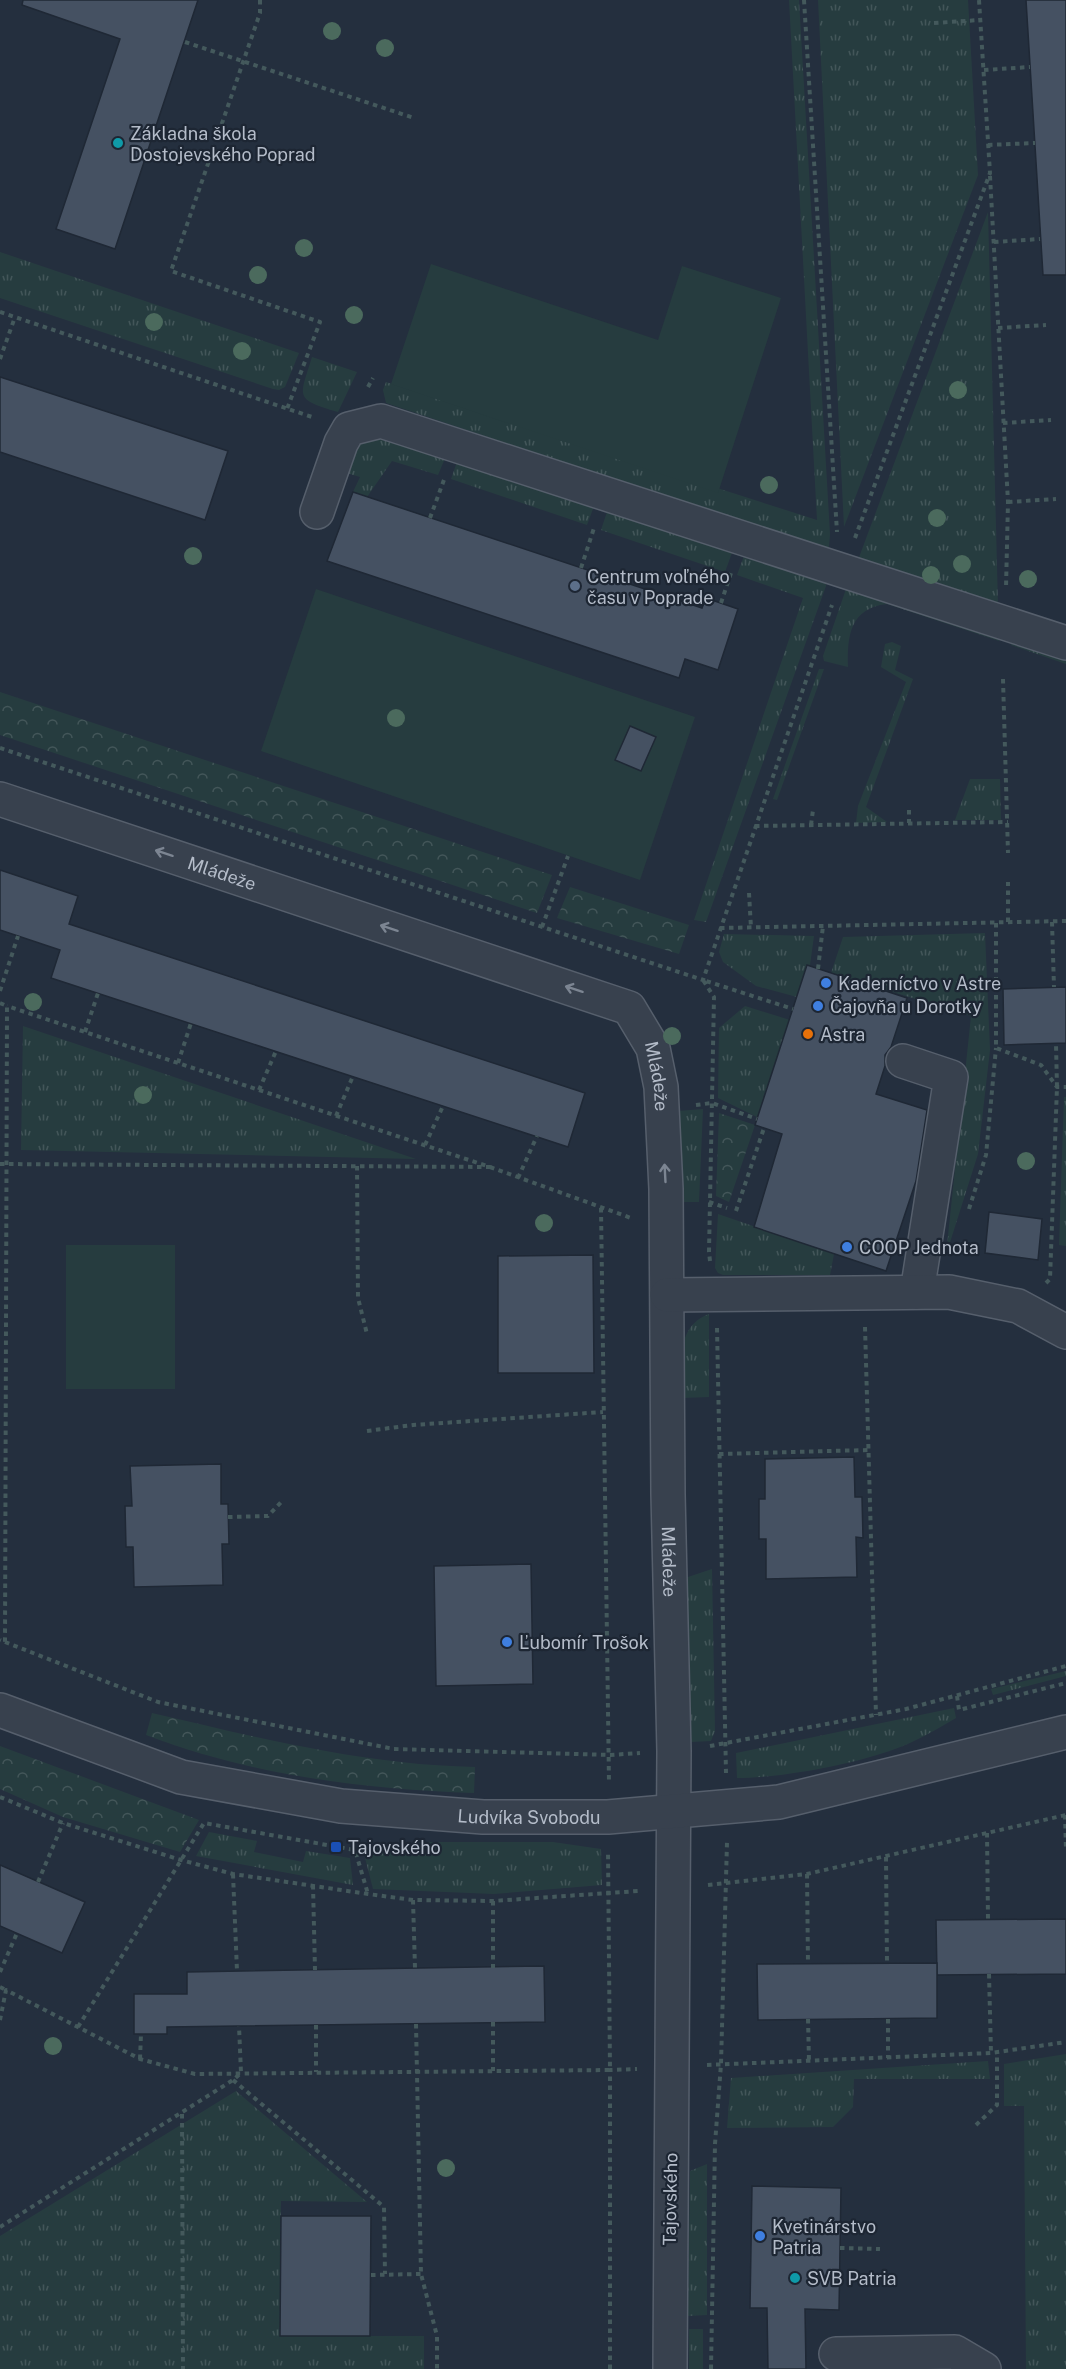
<svg xmlns="http://www.w3.org/2000/svg" width="1066" height="2369" font-family="'Public Sans',sans-serif">
<style>
.grass{fill:url(#grass-tufts)}
.forest{fill:url(#forest-crowns)}
.pitch{fill:#263c3f}
.building{fill:#455162;stroke:#1f2835;stroke-width:1.5}
.lines{fill:none;stroke-linecap:round;stroke-linejoin:round}
.minor-casing{stroke:#565f6c;stroke-width:36}
.path{stroke:#44595c;stroke-width:4;stroke-dasharray:4.5 4.5;stroke-linecap:butt}
.minor{stroke:#38414e;stroke-width:33}
.tree{fill:#4b6a5d}
.oneway{stroke:#7c8592}
.culture-dot{fill:#0f9aa8;stroke:#1d2633;stroke-width:2}
.service-dot{fill:#5c6f8a;stroke:#1d2633;stroke-width:2}
.shop-dot{fill:#3f7fe0;stroke:#1d2633;stroke-width:2}
.food-dot{fill:#e8710a;stroke:#1d2633;stroke-width:2}
.transit-dot{fill:#1a4fb4;stroke:#1d2633;stroke-width:2}
.labels{text-anchor:middle;dominant-baseline:central;stroke-width:4.5;stroke-linejoin:round;paint-order:stroke}
.poi-label{font-size:18px;fill:#b4bcc9;stroke:#1d2633;text-anchor:start}
.street-label{font-size:18px;fill:#b4bcc9;stroke:#1d2633}
</style>
<defs>
<pattern id="grass-tufts" width="24" height="20" patternUnits="userSpaceOnUse" patternTransform="scale(1.5)"><rect width="24" height="20" fill="#263c3f"/><path d="M3 7l-1-3M5 7V3M7 7l1-3M15 17l-1-3M17 17v-4M19 17l1-3" fill="none" stroke="#435659"/></pattern>
<pattern id="forest-crowns" width="20" height="18" patternUnits="userSpaceOnUse" patternTransform="scale(1.5)"><rect width="20" height="18" fill="#263c3f"/><path d="M2 6a3 3 0 1 1 6 0M12 15a3 3 0 1 1 6 0" fill="none" stroke="#435659"/></pattern>
</defs>
<rect width="100%" height="100%" fill="#242f3e"/>
<g class="grass">
<polygon points="789,0 799,0 830,534 829,547 818,548 386,403 383,390 386,382 817,520"/>
<polygon points="818,0 968,0 978,175 844,527"/>
<polygon points="988,212 998,606 858,560"/>
<polygon points="0,252 299,353 285,387 279,390 273,389 0,298"/>
<path d="M312 357 357 372 338 412C293 399 300 397 312 357Z"/>
<path d="M387 438 446 456 438 475 392 461 367 497 353 492 360 477 340 471C354 448 358 440 387 438Z"/>
<polygon points="458,459 594,506 587,525 451,479"/>
<polygon points="608,509 733,550 725,572 601,530"/>
<polygon points="745,553 826,582 826,586 706,922 694,920 803,598 737,575"/>
<path d="M846 589 1000 637 999 641 887 604C850 608 847 636 848 667L824 661 823 656Z"/>
<polygon points="1012,641 1066,660 1066,664 1011,645"/>
<polygon points="892,642 901,646 895,670 913,679 866,807 887,822 856,823 858,806 906,682 881,667 885,644"/>
<polygon points="819,669 824,669 777,800 773,799"/>
<polygon points="970,779 1000,779 1001,820 955,820"/>
<polygon points="985,933 990,1050 978,1154 946,1255 971,1016 831,973 843,937"/>
<polygon points="724,934 814,936 810,965 807,965 797,997 756,986 723,962 719,952"/>
<polygon points="745,1006 790,1020 757,1117 718,1098 719,1028"/>
<polygon points="23,1026 416,1159 21,1150"/>
<polygon points="1064,1097 1066,1097 1066,1246 1059,1245"/>
<polygon points="703,1109 699,1202 678,1202 678,1111"/>
<polygon points="718,1214 834,1254 830,1275 723,1275 718,1273 715,1268"/>
<path d="M709 1314V1397L682 1398C682 1367 674 1327 709 1314Z"/>
<polygon points="712,1569 715,1731 711,1741 691,1742 685,1578"/>
<polygon points="1066,1671 1066,1676 993,1695 991,1689"/>
<path d="M954 1708 956 1718C942 1726 927 1735 912 1742 869 1762 785 1778 737 1778L736 1753Z"/>
<polygon points="209,1832 257,1841 254,1852 303,1862 306,1851 350,1858 353,1885 196,1856"/>
<polygon points="418,1842 553,1842 601,1849 602,1885 494,1894 373,1889 363,1850"/>
<polygon points="1066,2054 1066,2369 1026,2369 1024,2106 1004,2106 1004,2064"/>
<polygon points="988,2061 990,2079 854,2079 853,2107 833,2127 727,2128 731,2078"/>
<polygon points="236,2091 367,2202 281,2201 280,2336 424,2336 424,2369 0,2369 0,2236"/>
<polygon points="707,2164 707,2315 688,2316 690,2171"/>
<rect x="689" y="2329" width="14" height="40"/>
</g>
<g class="forest">
<polygon points="0,692 552,875 537,913 0,735"/>
<polygon points="570,887 689,925 679,954 557,918"/>
<polygon points="719,1113 755,1125 729,1202 716,1196"/>
<path d="M152 1713C234 1732 317 1753 401 1762 425 1765 450 1766 475 1767L474 1793C361 1789 251 1775 146 1735Z"/>
<polygon points="0,1746 199,1820 180,1852 63,1817 0,1789"/>
</g>
<g class="pitch">
<polygon points="431,264 658,340 682,266 781,298 718,493 391,384"/>
<polygon points="316,589 695,717 640,880 261,751"/>
<rect x="66" y="1245" width="109" height="144"/>
</g>
<g class="building">
<polygon points="23,0 198,0 115,249 56,229 120,39 22,5"/>
<polygon points="1026,0 1066,0 1066,275 1043,275"/>
<polygon points="0,377 228,451 205,520 0,452"/>
<polygon points="353,492 702,608 706,598 738,609 718,670 685,659 679,678 327,561"/>
<polygon points="630,726 656,737 641,771 615,760"/>
<polygon points="0,870 78,896 69,924 585,1093 568,1147 51,978 60,950 0,930"/>
<polygon points="807,965 907,998 891,1047 885,1055 885,1066 876,1094 927,1110 916,1181 886,1271 754,1227 782,1134 755,1125"/>
<polygon points="1066,987 1066,1043 1004,1045 1003,989"/>
<polygon points="989,1212 1042,1219 1038,1260 985,1253"/>
<polygon points="593,1255 594,1373 498,1373 498,1256"/>
<polygon points="854,1457 855,1497 862,1497 863,1538 856,1537 857,1577 766,1579 766,1539 759,1539 759,1499 765,1499 765,1459"/>
<polygon points="221,1464 221,1504 228,1504 229,1544 222,1544 223,1585 134,1587 133,1547 126,1547 125,1506 132,1506 130,1466"/>
<polygon points="531,1564 533,1684 436,1686 434,1566"/>
<polygon points="0,1865 85,1902 62,1953 0,1926"/>
<polygon points="1066,1919 1066,1974 937,1975 936,1920"/>
<polygon points="937,1963 937,2018 758,2020 757,1964"/>
<polygon points="544,1966 545,2022 167,2027 167,2034 134,2034 134,1994 187,1994 187,1972"/>
<polygon points="752,2186 841,2188 839,2310 805,2309 806,2369 768,2369 767,2308 750,2308"/>
<polygon points="281,2216 371,2216 370,2336 280,2336"/>
</g>
<g class="lines">
<g class="minor-casing">
<g id="minor">
<polyline points="317,512 341,443 349,429 381,421 1066,643"/>
<path id="s1" d="M0 799 629 1008 653 1048 661 1087 666 1189 668 1494 674 1751 670 2369"/>
<polyline points="903,1061 951,1077 917,1292"/>
<polyline points="667,1295 949,1292 1018,1306 1066,1332"/>
<path id="s2" d="M0 1710 181 1777 341 1806 483 1817H608L779 1802 1066 1732"/>
<polyline points="836,2354 955,2352 984,2369"/>
</g>
</g>
<g class="path">
<polyline points="260,0 260,13 171,271 320,322 287,409"/>
<polyline points="804,0 837,532"/>
<polyline points="934,23 980,20"/>
<polyline points="185,42 414,118"/>
<polyline points="984,70 1030,67"/>
<polyline points="988,145 1035,143"/>
<polyline points="990,176 1008,502 1006,588"/>
<polyline points="994,242 1040,239"/>
<polyline points="0,312 315,418"/>
<polyline points="998,328 1046,325"/>
<polyline points="0,359 15,317"/>
<polyline points="368,387 373,378"/>
<polyline points="1003,423 1051,420"/>
<polyline points="1008,502 1056,499"/>
<polyline points="430,518 445,477"/>
<polyline points="855,538 990,173 979,0"/>
<polyline points="581,568 594,528"/>
<polyline points="721,603 732,570"/>
<polyline points="1003,679 1008,853"/>
<polyline points="0,748 703,980 832,605"/>
<polyline points="909,810 909,823"/>
<polyline points="811,825 813,810"/>
<polyline points="755,826 1008,822"/>
<polyline points="749,893 751,928"/>
<polyline points="1008,922 1008,882"/>
<polyline points="1052,922 1054,987"/>
<polyline points="996,923 996,1048 1041,1065 1057,1087 1066,1087"/>
<polyline points="542,927 568,856"/>
<polyline points="720,928 1066,921"/>
<polyline points="818,969 823,926"/>
<polyline points="0,991 18,936"/>
<polyline points="0,1003 7,1006 5,1642 0,1640"/>
<polyline points="85,1032 98,993"/>
<polyline points="178,1063 191,1023"/>
<polyline points="259,1090 276,1051"/>
<polyline points="696,1105 712,1103 757,1119"/>
<polyline points="336,1116 353,1076"/>
<polyline points="425,1145 443,1106"/>
<polyline points="0,1164 490,1167 7,1006"/>
<polyline points="357,1166 358,1298 367,1334"/>
<polyline points="490,1167 631,1218"/>
<polyline points="518,1178 537,1136"/>
<polyline points="709,1202 727,1208"/>
<polyline points="601,1208 609,1783"/>
<polyline points="969,1209 986,1155 996,1048"/>
<polyline points="736,1211 764,1128"/>
<polyline points="710,1261 709,1252 714,997 703,980 793,1009"/>
<polyline points="1046,1283 1050,1279 1057,1087 1056,1044"/>
<polyline points="865,1327 876,1715"/>
<polyline points="717,1328 726,1773"/>
<polyline points="367,1431 413,1425 603,1412"/>
<polyline points="719,1454 868,1450"/>
<polyline points="228,1517 268,1516 283,1500"/>
<polyline points="5,1642 158,1702 394,1749 610,1755 640,1753"/>
<polyline points="957,1696 959,1710 1066,1683"/>
<polyline points="710,1746 906,1709 1066,1666"/>
<polyline points="0,1797 63,1823 181,1860 233,1874 368,1894 413,1900 493,1901 638,1891"/>
<polyline points="1065,1815 1066,1850"/>
<polyline points="987,1833 988,1919"/>
<polyline points="886,1857 887,1963"/>
<polyline points="233,1874 237,1971"/>
<polyline points="807,1874 808,1964"/>
<polyline points="38,1882 63,1823"/>
<polyline points="313,1885 315,1970"/>
<polyline points="708,1885 807,1874 1066,1815"/>
<polyline points="413,1900 415,1968"/>
<polyline points="493,1901 493,1968"/>
<polyline points="0,1972 17,1933"/>
<polyline points="989,1974 991,2053"/>
<polyline points="0,1987 6,1990"/>
<polyline points="808,2019 809,2061"/>
<polyline points="888,2019 888,2058"/>
<polyline points="0,2020 6,1990 140,2059 195,2074 610,2070 608,1851"/>
<polyline points="493,2022 493,2071"/>
<polyline points="416,2024 421,2274 437,2336 437,2369"/>
<polyline points="316,2025 316,2072"/>
<polyline points="78,2027 204,1823 355,1850 368,1894"/>
<polyline points="140,2059 141,2034"/>
<polyline points="707,2065 991,2053 1066,2042"/>
<polyline points="233,2080 384,2207 385,2274"/>
<polyline points="182,2114 183,2369"/>
<polyline points="976,2125 997,2105 997,2053"/>
<polyline points="0,2227 233,2080 241,2073 239,2026"/>
<polyline points="840,2248 880,2249"/>
<polyline points="371,2275 421,2274"/>
<polyline points="610,2369 610,2070 637,2069"/>
<polyline points="711,2369 715,2144 721,2064 727,1842"/>
</g>
<use href="#minor" class="minor"/>
</g>
<g class="tree">
<circle cx="332" cy="31" r="9"/>
<circle cx="385" cy="48" r="9"/>
<circle cx="304" cy="248" r="9"/>
<circle cx="258" cy="275" r="9"/>
<circle cx="354" cy="315" r="9"/>
<circle cx="154" cy="322" r="9"/>
<circle cx="242" cy="351" r="9"/>
<circle cx="958" cy="390" r="9"/>
<circle cx="769" cy="485" r="9"/>
<circle cx="937" cy="518" r="9"/>
<circle cx="193" cy="556" r="9"/>
<circle cx="962" cy="564" r="9"/>
<circle cx="931" cy="575" r="9"/>
<circle cx="1028" cy="579" r="9"/>
<circle cx="396" cy="718" r="9"/>
<circle cx="33" cy="1002" r="9"/>
<circle cx="672" cy="1036" r="9"/>
<circle cx="143" cy="1095" r="9"/>
<circle cx="1026" cy="1161" r="9"/>
<circle cx="544" cy="1223" r="9"/>
<circle cx="53" cy="2046" r="9"/>
<circle cx="446" cy="2168" r="9"/>
</g>
<defs><path id="oneway-shaft" d="M-6 0H5M1.5-3L5.5 0L1.5 3" fill="none" stroke-width="1.6" stroke-linecap="round" stroke-linejoin="round" transform="scale(1.5)"/></defs>
<g class="oneway">
<use href="#oneway-shaft" transform="translate(164 853) rotate(-162)"/>
<use href="#oneway-shaft" transform="translate(389 928) rotate(-162)"/>
<use href="#oneway-shaft" transform="translate(574 989) rotate(-162)"/>
<use href="#oneway-shaft" transform="translate(665 1173) rotate(-93)"/>
</g>
<g class="culture-dot">
<circle cx="118" cy="143" r="6"/>
<circle cx="795" cy="2278" r="6"/>
</g>
<circle class="service-dot" cx="575" cy="586" r="6"/>
<g class="shop-dot">
<circle cx="826" cy="983" r="6"/>
<circle cx="818" cy="1006" r="6"/>
<circle cx="847" cy="1247" r="6"/>
<circle cx="507" cy="1642" r="6"/>
<circle cx="760" cy="2236" r="6"/>
</g>
<circle class="food-dot" cx="808" cy="1034" r="6"/>
<rect class="transit-dot" x="330" y="1841" width="12" height="12" rx="3"/>
<g class="labels">
<g class="poi-label">
<text x="130" y="133">Základna škola<tspan x="130" dy="21">Dostojevského Poprad</tspan></text>
<text x="587" y="576">Centrum voľného<tspan x="587" dy="21">času v Poprade</tspan></text>
<text x="838" y="983">Kaderníctvo v Astre</text>
<text x="830" y="1006">Čajovňa u Dorotky</text>
<text x="820" y="1034">Astra</text>
<text x="859" y="1247">COOP Jednota</text>
<text x="519" y="1642">Ľubomír Trošok</text>
<text x="348" y="1847">Tajovského</text>
<text x="772" y="2226">Kvetinárstvo<tspan x="772" dy="21">Patria</tspan></text>
<text x="807" y="2278">SVB Patria</text>
</g>
<g class="street-label">
<text stroke="none"><textPath href="#s1" startOffset="234">Mládeže</textPath></text>
<text stroke="none"><textPath href="#s1" startOffset="738">Mládeže</textPath></text>
<text stroke="none"><textPath href="#s1" startOffset="1224">Mládeže</textPath></text>
<text stroke="none"><textPath href="#s2" startOffset="544">Ludvíka Svobodu</textPath></text>
<text transform="translate(670 2199) rotate(-89)">Tajovského</text>
</g>
</g>
</svg>
